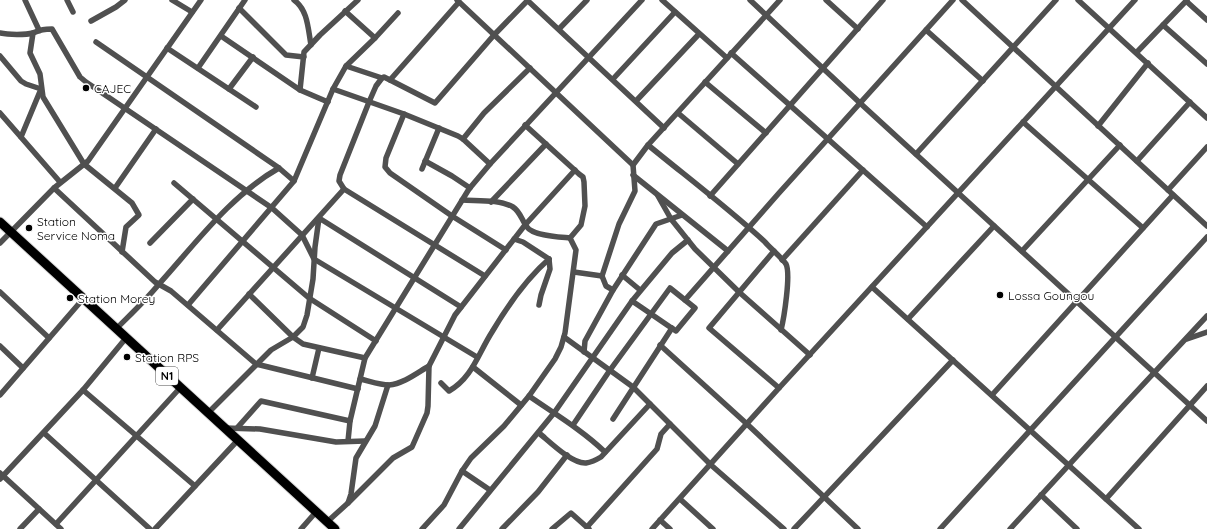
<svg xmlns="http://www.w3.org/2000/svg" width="1207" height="529" font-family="Quicksand,sans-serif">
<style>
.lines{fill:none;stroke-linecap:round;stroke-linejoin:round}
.primary-casing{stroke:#dbdbdb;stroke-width:11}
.street{stroke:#505050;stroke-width:5.5}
.primary{stroke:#000;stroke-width:9}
.poi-dot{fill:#000;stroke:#fff;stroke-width:1.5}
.labels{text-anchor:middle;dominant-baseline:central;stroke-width:3;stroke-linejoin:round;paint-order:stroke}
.shield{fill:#fff;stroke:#4c4c4c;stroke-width:1}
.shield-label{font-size:11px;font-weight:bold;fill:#000}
.poi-label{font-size:12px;fill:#000;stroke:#fff;text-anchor:start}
</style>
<rect width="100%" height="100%" fill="#fff"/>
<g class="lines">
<g class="primary-casing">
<polyline id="primary" points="0,222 335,529"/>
</g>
<g class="street">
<polyline points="25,0 39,30"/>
<polyline points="67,0 73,12"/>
<polyline points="172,0 192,12"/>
<path d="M294 0C308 10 308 29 311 45"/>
<polyline points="457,0 633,165"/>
<polyline points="527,0 664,128"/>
<polyline points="662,0 727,58"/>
<polyline points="750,0 860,103 1207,421"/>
<polyline points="826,0 858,29"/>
<polyline points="962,0 1207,226"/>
<polyline points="1078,0 1207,118"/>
<polyline points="1186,1 1207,20"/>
<polyline points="239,8 286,55 304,57"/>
<polyline points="345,11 375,38"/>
<polyline points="91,21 116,7 125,0"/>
<polyline points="1163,25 1207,64"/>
<polyline points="559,29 587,0"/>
<polyline points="926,30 983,81"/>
<path d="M0 33C8 35 26 35 33 33 41 30 43 29 52 29L80 77 86 82 272 208 302 235 314 259 477 357"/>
<polyline points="33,33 30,53 40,74 43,97 84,164 132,203 139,215 126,227 122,252"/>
<polyline points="221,36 300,90 328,102"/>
<polyline points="96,42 279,168 294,181"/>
<polyline points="167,48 256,107"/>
<polyline points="1137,52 1187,0"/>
<polyline points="731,53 927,227"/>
<polyline points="0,56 21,81 26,84 41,89 21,137"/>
<polyline points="346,66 382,78"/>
<polyline points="198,68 245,0"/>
<polyline points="613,79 675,12"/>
<polyline points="390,80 459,2"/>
<polyline points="705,82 766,133"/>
<polyline points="229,89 253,57"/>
<polyline points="333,89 404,114 458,136 463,139 490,164"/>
<polyline points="300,90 304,52 320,35 358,0"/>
<polyline points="636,101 699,34"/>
<polyline points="0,113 60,182"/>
<polyline points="678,113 738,164"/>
<polyline points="404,114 386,158 385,167 390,173 452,216 506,250"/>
<polyline points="1023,122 1143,228"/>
<polyline points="1098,126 1148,63"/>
<polyline points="463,139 484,113 530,68"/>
<path d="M648 145C687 177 728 208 765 242 769 247 783 259 786 264 791 274 784 318 781 330"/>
<polyline points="916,154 1056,0"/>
<polyline points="425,161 452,176 470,188"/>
<polyline points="1137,161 1190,102"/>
<polyline points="422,169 439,128"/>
<polyline points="633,175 728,251"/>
<polyline points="174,183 309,298 376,341"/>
<polyline points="54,188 155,282 171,291 256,364 358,389"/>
<polyline points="115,188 156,129"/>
<polyline points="1168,190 1207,147"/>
<polyline points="658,196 671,219 695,249 739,292 810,355"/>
<polyline points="710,196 883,0"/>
<path d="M462 200C478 201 499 199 513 207 520 211 522 221 527 227 533 236 560 237 570 238"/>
<polyline points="491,202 546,144"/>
<polyline points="514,239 523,242 549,259"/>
<polyline points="0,243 54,188 88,161 201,0"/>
<polyline points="150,243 193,199"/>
<polyline points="774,251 709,328 779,388"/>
<polyline points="1022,251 1120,145"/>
<polyline points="782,260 863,170"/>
<polyline points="574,272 602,276"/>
<polyline points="622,275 640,290"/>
<polyline points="485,276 344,189 339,181 340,175 369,102 376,86 382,78 384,77 390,80 435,103 494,35 528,0"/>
<polyline points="872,287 1139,529"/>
<polyline points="613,290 606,286 602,276 619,224 635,191 633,165 648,145 780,0"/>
<polyline points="0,292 49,338"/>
<polyline points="249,294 293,337 303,344 365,358"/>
<polyline points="685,300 779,193 953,0"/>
<polyline points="188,305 294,181 333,89 346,66 375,38 398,13"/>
<polyline points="539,305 541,295 550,269 549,259"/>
<polyline points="908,319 994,226"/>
<path d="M117 328C131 314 146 300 159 284 196 243 231 195 279 168"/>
<polyline points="217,330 344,189"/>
<polyline points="564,337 633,387 711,465 784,529"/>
<polyline points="1187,339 1207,332"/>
<polyline points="660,345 747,424 858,529"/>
<polyline points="0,346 23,368"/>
<polyline points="584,352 585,341 613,290 656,224 682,215"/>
<polyline points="473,367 521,405"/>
<polyline points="312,378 319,348"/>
<path d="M360 379C369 381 380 385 389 385 403 384 417 373 429 366"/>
<path d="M441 383 449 391C472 378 478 354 492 332 508 305 525 280 549 259"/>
<polyline points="83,390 195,486"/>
<polyline points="0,395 83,299"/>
<polyline points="992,395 1173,195"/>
<path d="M529 396C555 414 582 430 605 452"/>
<polyline points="208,413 271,350 293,337 303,327 307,315 313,279 315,247 319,218 461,307"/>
<polyline points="613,419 672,328"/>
<path d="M573 425 608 373 613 366 670 288 695 308 676 331C661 321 647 311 632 301"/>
<polyline points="225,428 260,429 336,442 365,441"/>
<polyline points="237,428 261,401 350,421"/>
<polyline points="44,433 150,529"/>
<path d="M539 433C550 442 572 464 586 463 592 462 596 460 601 457L650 404"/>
<polyline points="348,441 350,421 365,358 469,189 490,164 642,0"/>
<polyline points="462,471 490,490"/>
<polyline points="0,473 61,529"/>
<polyline points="0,479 83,390 126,338"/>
<polyline points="1041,495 1077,529"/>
<polyline points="680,499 713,529"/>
<polyline points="1106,499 1207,386"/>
<polyline points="348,503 393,458 412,447 427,413 428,406 429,366 455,315 525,225 575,170"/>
<polyline points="660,520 670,529"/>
<polyline points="327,522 348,503 351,494 356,458 375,426 388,385"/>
<polyline points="56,524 180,388"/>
<polyline points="587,527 657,449 661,434 670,424"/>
<polyline points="20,529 39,509"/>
<polyline points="155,529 238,440"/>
<polyline points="301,529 316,512"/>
<polyline points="422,529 444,505 462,471 471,458 504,426 529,396 555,359 561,347 565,333 576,250 570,238 581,225 585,206 584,182 583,177 579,174 525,125"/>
<polyline points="459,529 554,413 632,301 672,253 688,240"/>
<polyline points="502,529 538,492 567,455"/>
<polyline points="552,529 571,513 589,529"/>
<polyline points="652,529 779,388 1135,0"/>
<polyline points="794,529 953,360"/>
<polyline points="940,529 1207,237"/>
<polyline points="1010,529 1124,405 1207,316"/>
</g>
<use href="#primary" class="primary"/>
</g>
<g class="poi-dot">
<circle cx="86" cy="88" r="4"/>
<circle cx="29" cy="228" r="4"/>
<circle cx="1000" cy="295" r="4"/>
<circle cx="70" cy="298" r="4"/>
<circle cx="127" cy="357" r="4"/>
</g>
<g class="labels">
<rect class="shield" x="156" y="367" width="22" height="18" rx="3"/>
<g class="shield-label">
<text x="167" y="376">N1</text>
</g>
<g class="poi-label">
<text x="94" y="88">CAJEC</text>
<text x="37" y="221">Station<tspan x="37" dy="14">Service Noma</tspan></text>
<text x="1008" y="295">Lossa Goungou</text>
<text x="78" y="298">Station Morey</text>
<text x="135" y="357">Station RPS</text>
</g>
</g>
</svg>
